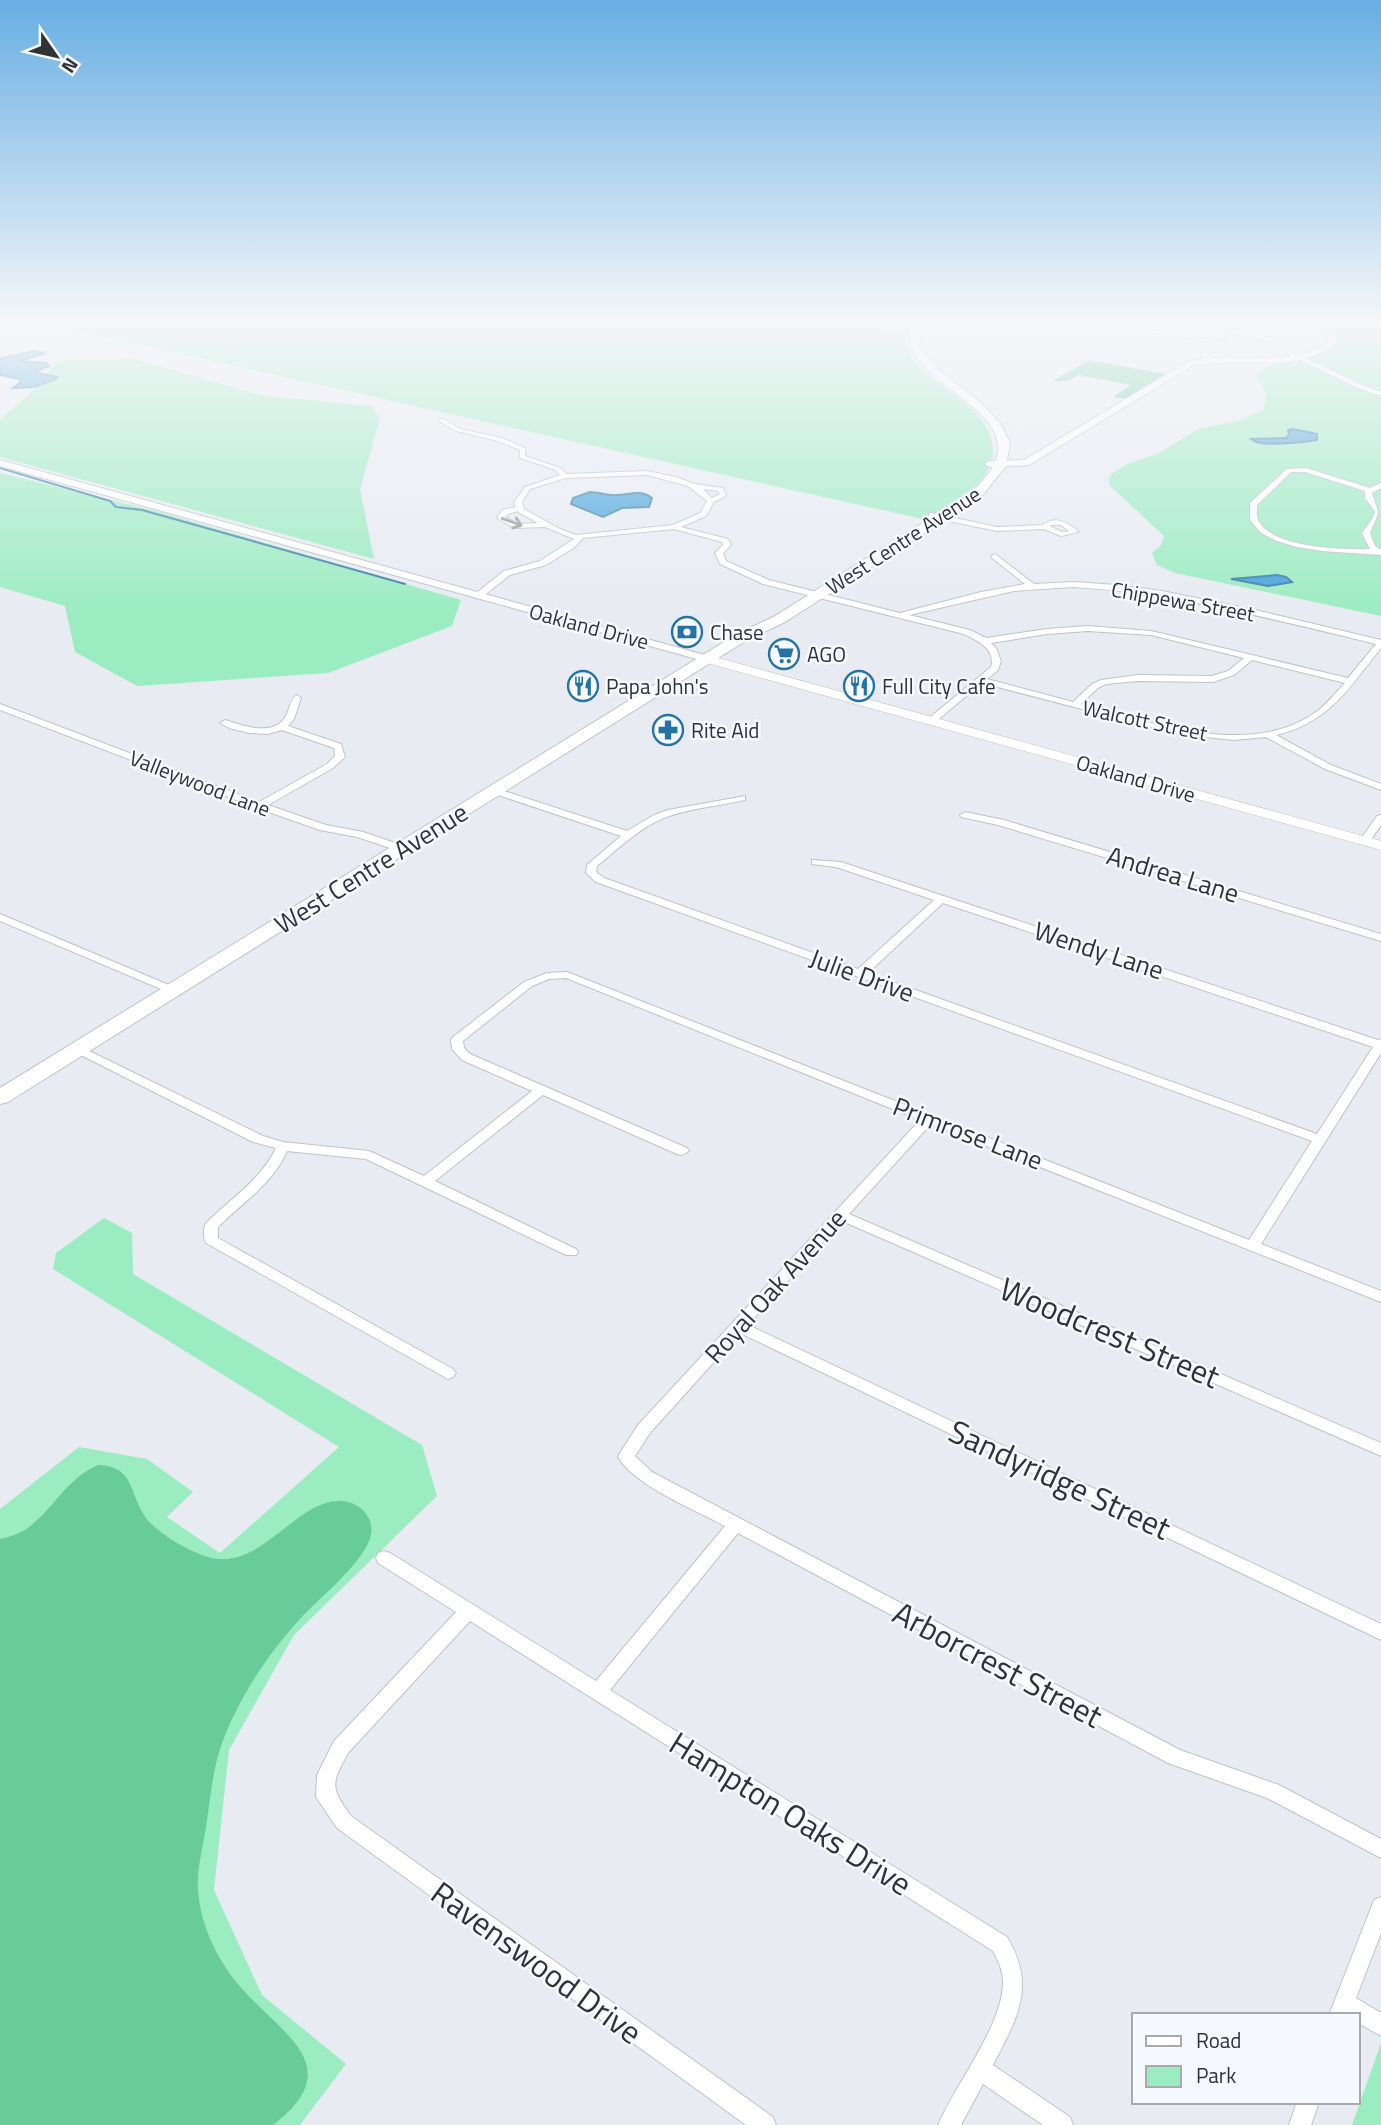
<svg xmlns="http://www.w3.org/2000/svg" width="1381" height="2125" font-family="'Titillium Web',sans-serif">
<style>
.green{fill:#9cecc2}
.forest{fill:#67cb9a}
.water{fill:#47a4dc;stroke:#4082aa;stroke-width:2}
.lines{fill:none;stroke-linecap:round;stroke-linejoin:round}
.stream{stroke:#4082aa;stroke-width:2}
.minor-casing{stroke:#bec2c9;stroke-width:2}
.tertiary-casing{stroke:#bec2c9;stroke-width:2}
.secondary-casing{stroke:#bec2c9;stroke-width:1}
.primary-casing{stroke:#bec2c9;stroke-width:2}
.minor{fill:#fff;fill-rule:evenodd}
.tertiary{fill:#fff;fill-rule:evenodd}
.secondary{fill:#fff;fill-rule:evenodd}
.primary{fill:#fff;fill-rule:evenodd}
.oneway{stroke:#98989a}
.labels{text-anchor:middle;dominant-baseline:central;stroke-width:5;stroke-linejoin:round;paint-order:stroke}
.far-street-label{font-size:21px;fill:#313235;stroke:#f6f9fe}
.far-poi-label{font-size:21px;fill:#313235;stroke:#f6f9fe;text-anchor:start}
.street-label{font-size:26px;fill:#313235;stroke:#f6f9fe}
.near-street-label{font-size:32px;fill:#313235;stroke:#f6f9fe}
</style>
<rect width="100%" height="100%" fill="#e8ecf2"/>
<g class="green">
<path d="M15 317H811L905 333C900 382 996 397 993 453 990 485 952 505 927 520Z"/>
<path d="M1352 317H1381V616L1175 573 1157 565 1152 553 1161 545 1164 536 1109 485 1110 475 1127 464 1157 454 1199 429 1242 420 1264 409 1266 394 1256 376C1278 352 1316 368 1338 341L1331 327Z"/>
<polygon points="134,359 264,396 372,406 380,419 360,489 374,559 0,457 0,420 35,389 56,361"/>
<polygon points="0,473 160,512 461,600 452,626 328,673 137,686 75,652 65,606 0,587"/>
<polygon points="104,1218 132,1233 133,1274 422,1445 437,1496 294,1635 229,1750 214,1890 262,1995 346,2064 300,2125 0,2125 0,1509 79,1447 147,1459 193,1492 167,1517 220,1553 339,1447 53,1269 56,1253"/>
<polygon points="1381,2043 1381,2125 1352,2125"/>
</g>
<g class="forest">
<polygon points="1089,360 1166,374 1127,399 1113,397 1131,385 1078,375 1068,381 1053,381"/>
<path d="M98 1465C134 1466 129 1492 144 1515 155 1533 198 1558 219 1559 269 1563 305 1488 351 1503 364 1507 374 1521 371 1535 365 1562 318 1599 300 1619 266 1656 236 1702 220 1749 212 1774 210 1802 206 1827 202 1852 195 1874 199 1900 204 1934 222 1968 246 1993 288 2038 346 2069 273 2125H0V1539C46 1532 56 1483 98 1465Z"/>
</g>
<g class="water">
<polygon points="34,351 46,353 19,361 46,363 49,366 37,371 37,373 57,377 56,379 34,387 13,388 21,382 20,379 0,375 0,359"/>
<path d="M1293 429 1317 434V440C1303 442 1260 448 1251 439L1286 438 1289 434 1288 430Z"/>
<path d="M590 492C598 492 605 495 613 495 628 496 639 488 652 498L649 507 622 508 603 517 571 504 573 498Z"/>
<polygon points="1277,575 1286,577 1292,582 1268,586 1231,579"/>
</g>
<g class="lines">
<polyline class="stream" points="0,468 110,501 116,507 142,510 405,584"/>
<g class="minor-casing">
<g id="minor">
<polygon points="904,317 911,317 913,318 910,320"/>
<polygon points="1064,317 1076,317 1225,342 1207,355 1213,360 1210,362 1200,355 1217,343 1075,320 1048,332 1005,332 1002,330 1005,328 1047,328 1068,319"/>
<polygon points="1150,317 1177,317 1169,321 1152,320"/>
<path d="M1241 317H1274L1328 326 1326 329C1293 323 1256 310 1224 326L1233 330 1273 339 1299 357H1303L1362 385 1381 392V396L1358 388 1301 360H1297L1269 341 1230 333 1217 326 1229 319Z"/>
<path d="M439 419H443L460 429 502 438 525 448V456L560 468 567 474 647 471 676 477 695 484 723 488 726 496 714 502 706 516 681 527 728 539 731 545 723 553 726 561 769 580 900 613 981 592 1025 584 992 558 991 556 995 554 1034 584 1073 582 1117 585 1162 591 1251 609 1381 640V648C1349 688 1329 723 1276 735L1331 765 1381 784V790L1325 769 1266 737 1234 740 1178 734 982 683 934 723H928V719L991 667C996 649 978 641 964 634L763 584 720 564 715 553 723 545 722 542 674 529 583 538 575 547 546 565 510 575 481 598H475V594L504 571 540 561 574 539 545 527 514 528 497 518 502 510 516 507 514 502 525 487 560 475 556 470 520 458V450L498 441 456 431 439 421ZM647 475 688 486 707 501 700 513 673 525 576 535 560 529 524 509 522 502 530 489 566 478ZM703 489 718 491 720 494 712 498ZM518 511V512L538 523 518 524 505 517 508 514ZM1073 587C1177 593 1275 620 1376 644L1348 678 1151 631 1088 626 1047 629 986 638 970 630 909 615 1014 591ZM1088 631 1151 635 1244 658 1228 671 1212 676 1138 675 1101 680 1092 684 1073 702 987 679 998 670 1001 661 996 648 991 643 1047 634ZM1252 660 1345 683C1334 694 1324 708 1310 716 1244 757 1150 722 1081 704L1098 688 1106 684 1138 681 1213 682 1234 675Z"/>
<path d="M1306 468 1370 488 1381 483V488L1372 493C1379 517 1381 507 1370 533L1375 546 1381 550V555L1322 551 1297 547 1277 541 1261 533 1250 520V503L1287 469ZM1291 472H1305L1365 491V498L1375 511 1373 518 1362 533 1370 549C1342 550 1275 548 1259 522 1256 517 1257 511 1257 505Z"/>
<path d="M932 513 997 527 1043 525C1055 515 1069 523 1079 532L1061 536 1044 529 997 531 929 517V513ZM1051 525H1061L1069 531 1062 532 1050 526Z"/>
<path d="M297 695 301 698 294 719 288 726 341 744 345 757 333 768 268 805 326 825 363 832 407 847V851H399L357 837 320 830 257 808 0 710V704L259 802 327 764 335 756 334 748 282 730 268 734 249 733 229 728 220 723 225 720C244 726 276 738 287 714 290 707 290 700 297 695Z"/>
<path d="M495 788 627 831 654 815 668 810 745 796V800C719 806 690 808 664 818 639 828 618 849 597 866L596 872 604 878 858 969 934 900 836 867 812 864V860L841 862 1378 1040 1381 1039V1053L1261 1244 1381 1291V1302L931 1124 849 1214 1381 1443V1456L842 1221 748 1325 1381 1624V1640L740 1333 650 1433 635 1456 652 1472 1180 1750 1279 1785 1381 1839V1858L1267 1798 1168 1763 738 1533 610 1690 1007 1937C1037 1987 1017 2018 993 2065L1070 2117 1073 2125H1043L983 2084 961 2125H938C955 2085 1003 2025 1003 1982 1003 1970 998 1961 993 1951L470 1621 348 1753C331 1784 330 1787 351 1816L773 2117 776 2125H746L337 1828 316 1797 317 1775 334 1741 456 1612 378 1563 376 1558 378 1553 384 1551 390 1553 596 1681 725 1526C695 1510 634 1485 618 1457L620 1453 638 1425 920 1120 566 978 549 979 532 986 463 1041 464 1048 470 1054 687 1148 689 1151 682 1155 677 1154 543 1095 435 1181 576 1249 578 1252 576 1255H566L366 1159 287 1151C272 1185 243 1202 218 1227V1238L453 1369 456 1373 453 1377 448 1379 206 1243C203 1238 203 1228 206 1223 231 1198 260 1181 276 1148L253 1142 71 1050 77 1046 81 1047 263 1136 283 1142 369 1151 424 1176 532 1091 462 1060 452 1049 451 1040 453 1037 524 982 547 973 567 972 1249 1240 1312 1141 596 882 586 873 587 865 621 836 492 793V789ZM943 903 1373 1047 1317 1134 868 973Z"/>
<polygon points="965,812 1004,820 1381,934 1381,941 998,825 961,817 960,815"/>
<polygon points="1381,815 1381,825 1368,844 1360,844 1360,840 1377,816"/>
<polygon points="0,914 176,988 178,990 176,992 168,992 0,921"/>
<polygon points="1381,1897 1381,1933 1356,1998 1381,2013 1381,2036 1358,2023 1358,2015 1329,2015 1374,1900"/>
<polygon points="1297,2102 1319,2102 1311,2125 1289,2125"/>
</g>
</g>
<g class="tertiary-casing">
<g id="tertiary">
<path d="M1342 317H1350L1330 328 1336 343C1296 375 1241 357 1194 365L1029 465 989 467 985 464 989 461 1024 460 1189 361C1239 351 1284 370 1328 342L1324 326Z"/>
<polygon points="0,460 712,657 713,659 704,661 0,466"/>
</g>
</g>
<g class="secondary-casing">
<polygon id="secondary" points="708,655 1381,841 1381,850 704,662 704,656"/>
</g>
<g class="primary-casing">
<path id="primary" d="M918 317H927L918 330 923 351 937 369 981 403 1000 423 1010 443 1006 466 981 497 785 622 747 640 8 1102 0 1104V1088L737 634 775 616 973 491C979 484 989 475 993 466 1021 416 929 389 913 351 910 345 910 337 908 330Z"/>
</g>
<use href="#minor" class="minor"/>
<use href="#tertiary" class="tertiary"/>
<use href="#secondary" class="secondary"/>
<use href="#primary" class="primary"/>
</g>
<defs><path id="oneway-shaft" d="M-6 0H5M1.5-3L5.5 0L1.5 3" fill="none" stroke-width="1.6" stroke-linecap="round" stroke-linejoin="round" transform="scale(1.75)"/></defs>
<use class="oneway" href="#oneway-shaft" transform="translate(512 522) rotate(20)"/>
<linearGradient id="sky" x2="0" y2="1"><stop stop-color="#67aee3"/><stop offset="0.52" stop-color="#f5f6f9"/><stop offset="1" stop-color="#f5f6f9" stop-opacity="0"/></linearGradient>
<rect width="1381" height="614" fill="url(#sky)"/>
<defs>
<g id="bank-ring" transform="scale(1.575)"><circle r="9.5" fill="#f6f9fe" stroke="#2473a5" stroke-width="1.5"/><path d="M-6-4H6V4H-6ZM0-2.3a2.3 2.3 0 1 0 0 4.6a2.3 2.3 0 1 0 0-4.6Z" fill="#2473a5"/></g>
<g id="supermarket-ring" transform="scale(1.575)"><circle r="9.5" fill="#f6f9fe" stroke="#2473a5" stroke-width="1.5"/><path d="M-6-5.5h2.5l.6 2H6L4.5 2H-2.5L-4.4-4H-6ZM-1.5 3.2a1.3 1.3 0 1 0 .1 0ZM3 3.2a1.3 1.3 0 1 0 .1 0Z" fill="#2473a5"/></g>
<g id="restaurant-ring" transform="scale(1.575)"><circle r="9.5" fill="#f6f9fe" stroke="#2473a5" stroke-width="1.5"/><path d="M-5-6h1v4h1v-4h1v4h1v-4h1v5L-1.5 .5V6h-2V.5L-5-1ZM5-6V6H3V1.5H1.5Q1.5-4 5-6Z" fill="#2473a5"/></g>
<g id="pharmacy-ring" transform="scale(1.575)"><circle r="9.5" fill="#f6f9fe" stroke="#2473a5" stroke-width="1.5"/><path d="M-2-6h4v4h4v4h-4v4h-4v-4h-4v-4h4Z" fill="#2473a5"/></g>
</defs>
<g fill-rule="evenodd">
<use href="#bank-ring" x="687" y="632"/>
<use href="#supermarket-ring" x="784" y="654"/>
<use href="#restaurant-ring" x="583" y="686"/>
<use href="#restaurant-ring" x="859" y="686"/>
<use href="#pharmacy-ring" x="668" y="730"/>
</g>
<g class="labels">
<g class="far-street-label">
<text transform="translate(903 540) rotate(-33)">West Centre Avenue</text>
<text transform="translate(1183 601) rotate(10)">Chippewa Street</text>
<text transform="translate(589 626) rotate(15)">Oakland Drive</text>
<text transform="translate(1145 720) rotate(12)">Walcott Street</text>
<text transform="translate(1136 778) rotate(16)">Oakland Drive</text>
<text transform="translate(200 783) rotate(21)">Valleywood Lane</text>
</g>
<g class="far-poi-label">
<text x="710" y="632">Chase</text>
<text x="807" y="654">AGO</text>
<text x="606" y="686">Papa John's</text>
<text x="882" y="686">Full City Cafe</text>
<text x="691" y="730">Rite Aid</text>
</g>
<g class="street-label">
<text transform="translate(371 868) rotate(-32)">West Centre Avenue</text>
<text transform="translate(1173 874) rotate(17)">Andrea Lane</text>
<text transform="translate(1099 950) rotate(18)">Wendy Lane</text>
<text transform="translate(862 975) rotate(20)">Julie Drive</text>
<text transform="translate(968 1133) rotate(21)">Primrose Lane</text>
<text transform="translate(775 1286) rotate(-48)">Royal Oak Avenue</text>
</g>
<g class="near-street-label">
<text transform="translate(1110 1332) rotate(23)">Woodcrest Street</text>
<text transform="translate(1060 1479) rotate(25)">Sandyridge Street</text>
<text transform="translate(998 1664) rotate(28)">Arborcrest Street</text>
<text transform="translate(791 1813) rotate(32)">Hampton Oaks Drive</text>
<text transform="translate(537 1962) rotate(36)">Ravenswood Drive</text>
</g>
</g>
<rect x="1132" y="2013" width="228" height="91" fill="#f6f9fe" stroke="#a7a9ae" stroke-width="2"/>
<rect x="1146" y="2036" width="35" height="10" fill="#ffffff" stroke="#a7a9ae" stroke-width="2"/>
<text x="1196" y="2048" font-size="21" fill="#313235">Road</text>
<rect x="1146" y="2066" width="35" height="21" fill="#9cecc2" stroke="#a7a9ae" stroke-width="2"/>
<text x="1196" y="2083" font-size="21" fill="#313235">Park</text>
<g transform="translate(56 56) rotate(124)" stroke="#f6f9fe" stroke-width="5" paint-order="stroke">
<path d="M0-5L12 26L0 18L-12 26Z" fill="#313235"/>
<text y="-10" font-size="19" font-weight="bold" text-anchor="middle" fill="#313235">N</text>
</g>
</svg>
